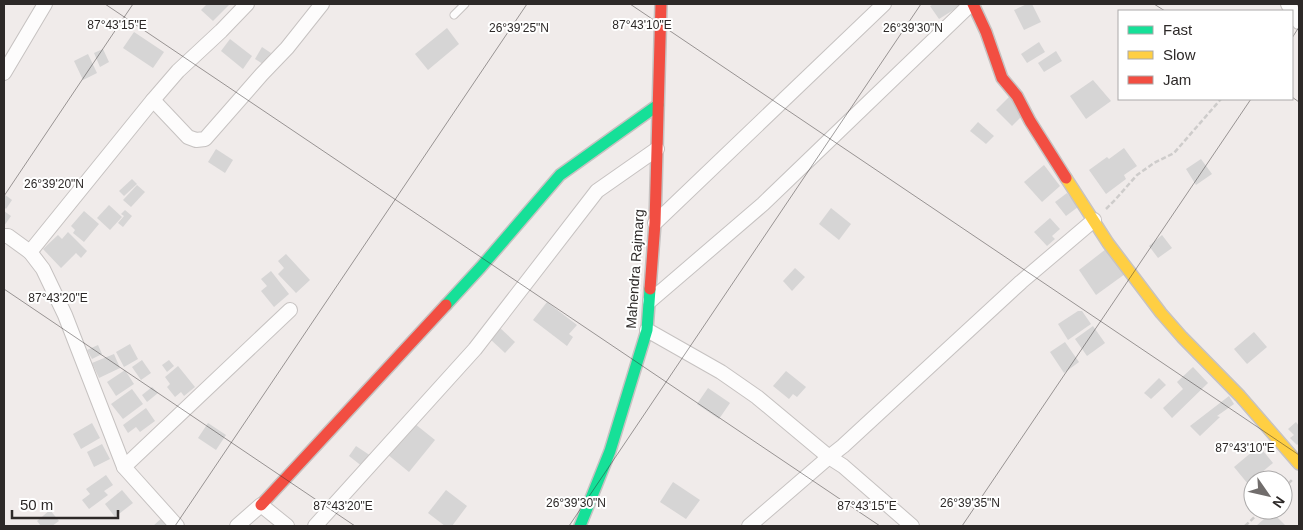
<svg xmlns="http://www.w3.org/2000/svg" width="1303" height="530" font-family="Helvetica,sans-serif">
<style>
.building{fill:#d6d5d5}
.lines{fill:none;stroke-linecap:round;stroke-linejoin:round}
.lane-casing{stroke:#c6c2c1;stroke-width:9}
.street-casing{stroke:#c6c2c1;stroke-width:16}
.fast-casing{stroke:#c6c2c1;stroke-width:14}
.slow-casing{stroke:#c6c2c1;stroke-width:14}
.jam-casing{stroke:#c6c2c1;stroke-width:14}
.path{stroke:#cecccb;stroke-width:2.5;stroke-dasharray:5 2.5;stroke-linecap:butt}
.lane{stroke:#fdfcfc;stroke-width:7}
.street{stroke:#fdfcfc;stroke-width:14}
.fast{stroke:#16e098;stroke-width:11}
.slow{stroke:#ffcf43;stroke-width:11}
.jam{stroke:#f24e42;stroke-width:11}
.ticks{fill:none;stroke:#2d2928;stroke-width:1;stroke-opacity:0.45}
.labels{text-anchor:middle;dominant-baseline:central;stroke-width:4;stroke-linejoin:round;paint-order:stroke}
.street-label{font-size:14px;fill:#2d2928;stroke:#fff}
.ticks-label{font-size:12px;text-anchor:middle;fill:#2d2928;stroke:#fff;stroke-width:4;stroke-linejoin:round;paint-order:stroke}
</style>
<rect width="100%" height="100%" fill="#f0ebea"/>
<g class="building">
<polygon points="207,4 230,4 213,21 201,10"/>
<polygon points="934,4 963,4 939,19 930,6"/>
<polygon points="1027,4 1032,4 1041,22 1024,30 1014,10"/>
<polygon points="447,28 459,44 428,70 415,54"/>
<polygon points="134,32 164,52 153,68 123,48"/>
<polygon points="230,39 252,56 243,69 221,51"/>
<polygon points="1039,42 1045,52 1027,63 1021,54"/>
<polygon points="262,47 271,53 263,64 255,59"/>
<polygon points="103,49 109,62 100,67 94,53"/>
<polygon points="1056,51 1062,61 1044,72 1038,63"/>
<polygon points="88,54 97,73 83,80 74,61"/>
<polygon points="1093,80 1111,101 1086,119 1070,96"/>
<polygon points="1009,97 1025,113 1012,126 996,110"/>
<polygon points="978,122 994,136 986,144 970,131"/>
<polygon points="1124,148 1137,166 1124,175 1126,179 1106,194 1089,170 1107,157 1109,159"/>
<polygon points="216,149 233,160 225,173 208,162"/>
<polygon points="1201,159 1212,174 1196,185 1186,169"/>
<polygon points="1044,165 1060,186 1042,202 1024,182"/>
<polygon points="132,179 137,184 124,196 119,191"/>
<polygon points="137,185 145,192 131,207 123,200"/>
<polygon points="1067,193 1078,207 1066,216 1055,202"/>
<polygon points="4,194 12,200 6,209 4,207"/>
<polygon points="109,205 122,217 110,230 97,218"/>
<polygon points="831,208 851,224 839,240 819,224"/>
<polygon points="125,210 132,216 123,227 118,223 124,216 121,214"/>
<polygon points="4,211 11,216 4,226"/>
<polygon points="84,211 99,224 84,242 73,233 75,230 71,226"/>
<polygon points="1050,218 1060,229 1052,236 1055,239 1047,246 1034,232"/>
<polygon points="68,232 87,251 81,258 76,253 61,268 43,249 58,235 62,239"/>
<polygon points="1162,235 1172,248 1158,258 1149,246"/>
<polygon points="1106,249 1125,274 1096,295 1079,270"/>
<polygon points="286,254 310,280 296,293 278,274 284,268 278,261"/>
<polygon points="795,268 805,277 792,291 783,281"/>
<polygon points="271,271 289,294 274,307 261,291 267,286 261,279"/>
<polygon points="547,302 577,325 569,334 573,337 567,346 533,320"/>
<polygon points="1078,311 1082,311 1091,324 1068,340 1058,324"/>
<polygon points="1093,326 1105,343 1087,356 1075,339"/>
<polygon points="499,327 515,342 505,353 489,338"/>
<polygon points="1254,332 1267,347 1247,364 1234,349"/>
<polygon points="1065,342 1079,362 1064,373 1050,352"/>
<polygon points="130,344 138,359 124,367 116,352"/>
<polygon points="98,345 102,354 92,359 87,350"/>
<polygon points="114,354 120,368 99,378 92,363"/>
<polygon points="142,360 151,373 141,380 132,367"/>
<polygon points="169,360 174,366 167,372 162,365"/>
<polygon points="178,366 195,387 184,396 181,392 175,397 167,387 170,384 165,377"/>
<polygon points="1193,367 1208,383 1172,418 1163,408 1183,389 1177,382"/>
<polygon points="125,370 134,384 116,396 107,382"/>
<polygon points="786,371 806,387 797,397 793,394 789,399 773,386"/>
<polygon points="1159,378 1166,385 1151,399 1144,393"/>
<polygon points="152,387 158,393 147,402 142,395"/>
<polygon points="708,388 730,403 719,419 697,404"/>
<polygon points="132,389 143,404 123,419 111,404"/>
<polygon points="1229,396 1234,404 1217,416 1220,417 1200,436 1190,426"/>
<polygon points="146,408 155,421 140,432 136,427 128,433 123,425"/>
<polygon points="1296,422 1299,426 1299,443 1297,445 1290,438 1294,435 1288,429"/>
<polygon points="92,423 100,438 81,449 73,434"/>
<polygon points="208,423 226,435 216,450 198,438"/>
<polygon points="415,424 435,440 409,472 387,454"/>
<polygon points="102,444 110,459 94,467 87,452"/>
<polygon points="356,446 371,456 363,467 349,456"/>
<polygon points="1259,446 1273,463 1248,484 1234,467"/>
<polygon points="106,475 113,485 104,491 108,495 89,509 82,500 90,494 86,489"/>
<polygon points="673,482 700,500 686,519 660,502"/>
<polygon points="122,490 133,503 115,517 105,504"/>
<polygon points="446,490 467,506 452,526 445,526 428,513"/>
<polygon points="50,510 59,521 52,526 41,526 37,521"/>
<polygon points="1272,512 1286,526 1256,526"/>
<polygon points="164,516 174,526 153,526"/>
</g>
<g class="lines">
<g class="lane-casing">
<polyline id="lane" points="454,15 465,4"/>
</g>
<g class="street-casing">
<g id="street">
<polyline points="1288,4 1299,22"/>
<polyline points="4,73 45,4"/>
<polyline points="153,100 188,137 196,140 205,139 262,74 287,48 322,4"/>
<polyline points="655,223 884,4"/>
<polyline points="4,236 8,236 30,252 43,269 65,315 124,467 177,526"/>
<polyline points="30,252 153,100 178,71 221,31 247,4"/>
<polyline points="650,301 763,204 971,4"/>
<polyline points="647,330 721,372 757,397 829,457"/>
<polyline points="829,457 843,466 912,526"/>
<polyline points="124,467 290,310"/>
<polyline points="237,526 261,505 287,526"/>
<polyline points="315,526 475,349 597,191 657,149"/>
<polyline points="749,526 829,457 843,446 1021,282 1094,220"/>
</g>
</g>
<g class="fast-casing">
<g id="fast">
<polyline points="446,305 481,267 560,175 658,105"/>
<polyline points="580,526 610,451 647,330 650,289"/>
</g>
</g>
<g class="slow-casing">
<polyline id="slow" points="1066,178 1108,243 1161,313 1182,337 1240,396 1299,464"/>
</g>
<g class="jam-casing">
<g id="jam">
<polyline points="973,4 986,32 1002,78 1017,96 1030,121 1066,178"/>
<polyline points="650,289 655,223 661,4"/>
<polyline points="261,505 446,305"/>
</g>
</g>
<g class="path">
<polyline points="1106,209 1115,200 1137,175 1154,163 1174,153 1221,99"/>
<polyline points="1283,489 1293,479"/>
<polyline points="1245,526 1262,510"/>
</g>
<use href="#lane" class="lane"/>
<use href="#street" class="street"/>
<use href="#fast" class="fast"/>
<use href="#slow" class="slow"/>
<use href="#jam" class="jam"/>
</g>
<path class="ticks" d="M105 4 880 526M630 4 1299 455M1154 4 1165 11M1292 38 1299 27M1292 97 1299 102M4 196 133 4M4 289 355 526M175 526 527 4M569 526 921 4M962 526 1251 99"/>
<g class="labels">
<g class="street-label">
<text transform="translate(635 269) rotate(-86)">Mahendra Rajmarg</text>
</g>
</g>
<g class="ticks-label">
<text x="117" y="29">87°43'15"E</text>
<text x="642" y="29">87°43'10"E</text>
<text x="519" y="32">26°39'25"N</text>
<text x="913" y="32">26°39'30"N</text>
<text x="54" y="188">26°39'20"N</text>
<text x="58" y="302">87°43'20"E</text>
<text x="1245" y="452">87°43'10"E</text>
<text x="576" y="507">26°39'30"N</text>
<text x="970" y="507">26°39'35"N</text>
<text x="343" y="510">87°43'20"E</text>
<text x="867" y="510">87°43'15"E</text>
</g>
<rect width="1303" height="530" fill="none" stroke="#2d2928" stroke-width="10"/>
<rect x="1118" y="10" width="175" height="90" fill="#ffffff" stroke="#aba9a9"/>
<rect x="1128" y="26" width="25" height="8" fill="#16e098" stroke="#aba9a9"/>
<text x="1163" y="35" font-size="15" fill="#2d2928">Fast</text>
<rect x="1128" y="51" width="25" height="8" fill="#ffcf43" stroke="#aba9a9"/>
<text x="1163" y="60" font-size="15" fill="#2d2928">Slow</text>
<rect x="1128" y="76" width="25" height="8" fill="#f24e42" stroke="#aba9a9"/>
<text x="1163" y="85" font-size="15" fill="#2d2928">Jam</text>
<g transform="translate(1268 495) rotate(124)"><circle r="24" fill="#ffffff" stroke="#aba9a9"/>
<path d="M0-4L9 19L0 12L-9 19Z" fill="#716d6c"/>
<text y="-8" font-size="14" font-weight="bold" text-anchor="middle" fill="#2d2928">N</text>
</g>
<path d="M12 510v8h106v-8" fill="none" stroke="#2d2928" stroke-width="2.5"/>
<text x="20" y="510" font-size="15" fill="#2d2928" stroke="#ffffff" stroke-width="4" paint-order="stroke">50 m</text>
</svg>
